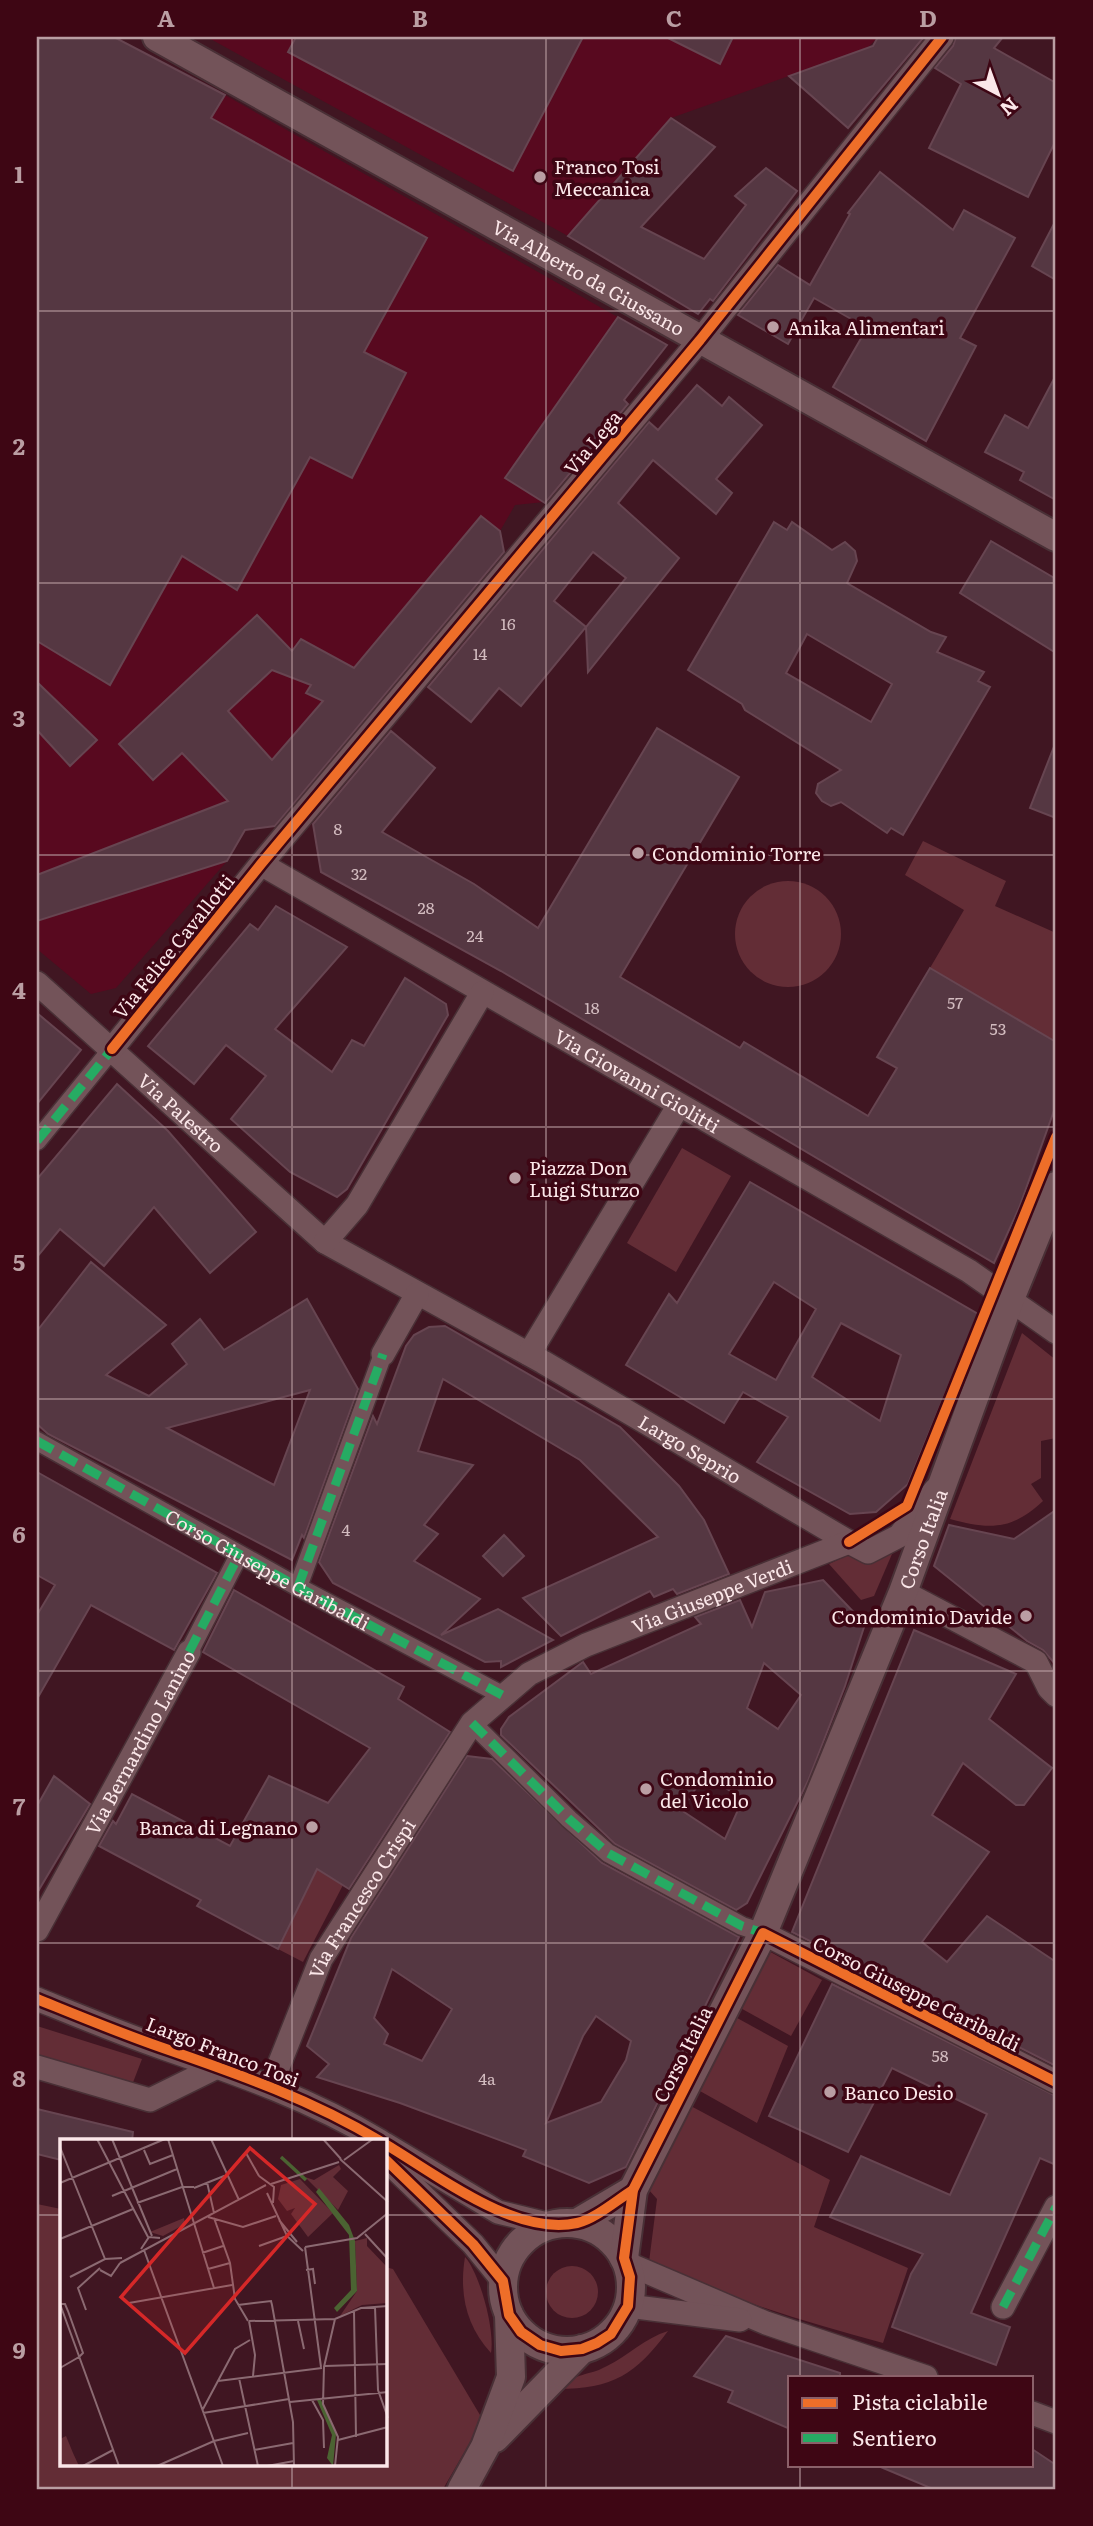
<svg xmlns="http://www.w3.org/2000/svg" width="1093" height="2526" font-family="Literata,serif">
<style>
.built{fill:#58091f}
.green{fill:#632d36}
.building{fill:#553742;stroke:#674551;stroke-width:2;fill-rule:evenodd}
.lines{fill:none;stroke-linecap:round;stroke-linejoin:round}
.pedestrian-casing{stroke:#493036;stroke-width:21}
.minor-casing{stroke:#493036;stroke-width:26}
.tertiary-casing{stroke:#493036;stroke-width:32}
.pedestrian{stroke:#735359;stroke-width:18}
.minor{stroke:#735359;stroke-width:23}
.tertiary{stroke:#735359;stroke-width:28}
.quiet{stroke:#26ab63;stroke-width:9;stroke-dasharray:18 9;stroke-linecap:butt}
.cycleway-casing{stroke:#3e0614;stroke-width:15}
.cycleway{stroke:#ee6e29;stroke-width:10}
.grid{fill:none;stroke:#ba9ea3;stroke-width:2;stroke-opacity:0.55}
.poi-dot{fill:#ba9ea3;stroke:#3e0614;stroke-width:2.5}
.labels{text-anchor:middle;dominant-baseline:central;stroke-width:7;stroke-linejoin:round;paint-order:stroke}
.number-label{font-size:16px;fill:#d2bbbf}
.poi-label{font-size:19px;fill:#fbe7e9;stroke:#3e0614;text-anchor:start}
.street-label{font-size:19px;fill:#fbe7e9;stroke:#3e0614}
.inset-river{fill:none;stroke:#4b6332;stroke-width:3.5}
.inset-road{fill:none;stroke:#8b6a72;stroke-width:2}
.view{fill:#d62828;fill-opacity:0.15;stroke:#d62828;stroke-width:3.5}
.inset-edge{fill:none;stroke:#fbe7e9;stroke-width:3.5}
.neatline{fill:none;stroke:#ba9ea3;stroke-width:2.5}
.grid-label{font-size:23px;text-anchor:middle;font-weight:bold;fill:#ba9ea3}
</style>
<rect width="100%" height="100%" fill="#401622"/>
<g class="built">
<polygon points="37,37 114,37 225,95 667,345 544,502 515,505 500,531 504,552 278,825 245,830 227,861 116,988 91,994 37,949"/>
<polygon points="207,37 878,37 816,101 789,76 671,118 568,236"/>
</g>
<g class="green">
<polygon points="923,841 1006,881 995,906 1056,933 1056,1042 930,968 964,910 905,875"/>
<circle cx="788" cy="934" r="53"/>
<polygon points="682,1148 731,1176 676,1272 627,1243"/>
<path d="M1022 1333 1056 1360V1438L1041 1441V1478L1031 1484 1043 1501C1012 1530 990 1530 950 1519Z"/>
<polygon points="859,1550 892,1554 874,1596 861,1600 829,1564"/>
<polygon points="317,1869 343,1885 303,1962 278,1949"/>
<polygon points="763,1948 822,1980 791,2036 735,2005"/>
<polygon points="728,2013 788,2046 757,2123 691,2086"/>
<polygon points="37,2026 142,2059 132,2085 37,2056"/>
<path d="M672 2096 830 2180 814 2227 908 2268 883 2343C802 2321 725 2298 649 2262L657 2199 632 2171Z"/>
<polygon points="37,2204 61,2209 61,2465 385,2465 385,2267 393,2269 483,2420 443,2489 37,2489"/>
<path d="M465 2257C480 2274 495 2330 491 2353 466 2326 459 2293 465 2257Z"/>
<circle cx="572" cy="2292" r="26"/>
<path d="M668 2331C636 2374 613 2389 558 2389 578 2371 587 2377 607 2366 629 2355 645 2338 668 2331Z"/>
</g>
<g class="building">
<polygon points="37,37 114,37 225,95 211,118 427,238 364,352 406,373 352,478 310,457 237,590 182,556 110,685 37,641"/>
<polygon points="296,37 583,37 513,171 288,52"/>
<polygon points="666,37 733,37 720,64"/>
<polygon points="878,37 924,37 848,128 789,76 873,46"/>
<polygon points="956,37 1003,37 994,48 1056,83 1056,140 1028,197 929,148 961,84 935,68 953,46"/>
<polygon points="671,118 715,147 641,227 704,259 746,205 735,196 766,168 797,191 713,301 710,299 698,314 568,236"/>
<polygon points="880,172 953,230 964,210 1015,238 960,338 976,346 926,441 833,387 867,328 814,298 788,344 738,315 778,265 810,285 850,214 848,213"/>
<polygon points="1056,220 1056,280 1032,266"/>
<polygon points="618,317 667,345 624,400 628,404 545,503 505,478"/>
<polygon points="1056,375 1056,500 1020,480 1024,472 985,452 1005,415 1028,428"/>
<polygon points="697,385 722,406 729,397 762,425 716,479 732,493 716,514 653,460 618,503 679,558 588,672 586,627 626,578 593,552 554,601 586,627 521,706 499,688 471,722 428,687 649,422 658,430"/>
<path d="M481 516 500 531 504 552 275 826 245 830 227 861 37 921V875L228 801 182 753 153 780 119 744 257 615 292 651 301 639 354 668ZM272 670 311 685 306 693 323 701 272 760 228 711Z"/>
<path d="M774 522 787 530 792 522 832 550 845 542 855 551 857 561 847 583 931 632 946 637 937 652 984 672 978 681 990 687 903 835 891 828 887 833 841 802 831 806 822 801 816 793 818 784 841 770 745 710 742 704 688 670ZM807 634 892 684 871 722 786 673Z"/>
<polygon points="991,541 1056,579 1056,653 960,593"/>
<polygon points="37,682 97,740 70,766 37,730"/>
<polygon points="657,728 739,777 620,977 740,1048 744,1042 868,1116 897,1068 877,1057 930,968 1056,1042 1056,1105 1019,1208 994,1263 501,971 321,872 313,824 391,731 435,768 382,832 474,884 538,928"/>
<polygon points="1055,744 1056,745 1056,818 1030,808"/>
<polygon points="276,906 347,947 275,1029 332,1072 352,1040 364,1046 405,978 446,1004 448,1015 347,1189 337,1197 290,1172 231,1119 266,1076 226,1045 194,1084 148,1046 250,924 258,930"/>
<polygon points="37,1013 81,1050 37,1104"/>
<polygon points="117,1084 168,1131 256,1232 210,1273 154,1207 104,1266 60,1229 37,1257 37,1179"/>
<path d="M750 1182 978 1314 908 1484 876 1512 850 1514 757 1462 788 1417 743 1392 724 1423 626 1365 669 1294 677 1303ZM774 1282 816 1309 776 1380 729 1354ZM841 1323 901 1355 880 1421 812 1377Z"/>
<path d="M91 1262 166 1325 106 1375 149 1396 187 1364 172 1344 200 1319 224 1350 307 1299 358 1389 304 1538 302 1535 292 1560 48 1434 37 1424V1331ZM310 1390 274 1485 167 1428Z"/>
<polygon points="445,1326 620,1427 679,1486 704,1520 729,1574 677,1594 673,1589 654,1597 650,1591 561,1636 523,1598 658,1537 580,1460 443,1379 418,1451 473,1465 424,1525 438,1534 414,1561 480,1599 441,1635 498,1609 553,1640 501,1667 501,1661 485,1662 333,1583 319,1562 373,1416 377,1424 406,1346 414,1335 429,1327"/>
<polygon points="37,1472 217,1573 174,1650 91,1605 37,1699 37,1615 55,1585 37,1575"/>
<polygon points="1056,1510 1056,1665 1043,1650 1027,1641 934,1566 949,1525 1014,1539"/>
<polygon points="504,1535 524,1556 503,1576 483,1556"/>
<path d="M823 1580 865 1624 845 1686 808 1781 747 1903 736 1910 615 1844 501 1735V1729L509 1717 583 1662 591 1674 701 1624 695 1617 740 1600 752 1627 765 1592ZM764 1663 801 1695 778 1729 747 1708ZM705 1775 743 1799 725 1839 681 1810Z"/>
<polygon points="234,1590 404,1687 398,1699 450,1732 349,1889 317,1869 278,1949 197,1906 201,1900 99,1846 113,1821 116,1824 132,1794 230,1846 269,1776 328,1803 370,1748 203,1652"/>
<polygon points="914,1630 1016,1674 989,1719 1052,1768 1024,1805 1016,1805 963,1763 932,1815 989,1852 922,1942 947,1962 987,1916 1056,1962 1056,2066 792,1932"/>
<path d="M467 1756 492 1759 602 1863 739 1937 626 2167 589 2183 523 2156 526 2150 400 2103 317 2077 329 2064 307 2046 351 1938ZM392 1969 452 2009 422 2061 384 2044 388 2034 374 2018ZM596 2016 631 2041 626 2060 601 2102 546 2123 583 2036Z"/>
<polygon points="54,1776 90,1804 37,1893 37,1806"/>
<polygon points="832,1984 1056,2096 1056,2165 1040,2158 971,2313 1010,2327 996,2365 892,2327 911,2274 923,2254 830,2217 861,2156 950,2195 987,2114 892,2068 848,2152 769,2116"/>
<polygon points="37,2109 133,2132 132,2141 61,2141 61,2160 37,2154"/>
<polygon points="726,2336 840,2373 840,2377 790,2377 790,2429 728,2402 733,2391 694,2376"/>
<polygon points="1032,2449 1056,2465 1056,2489 933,2489 876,2465 1032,2465"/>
</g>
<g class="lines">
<g class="pedestrian-casing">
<g id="pedestrian">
<polyline points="37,1141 112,1049"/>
<path id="s1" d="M37 1441 298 1587 502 1695"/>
<polyline points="298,1587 383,1354"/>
<polyline points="189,1652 239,1555"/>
<polyline points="472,1723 569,1819 608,1853 742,1926 763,1933"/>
</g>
</g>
<g class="minor-casing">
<g id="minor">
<path id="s2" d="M261 864 969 1271 1056 1332"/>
<path id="s3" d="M37 983 325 1242 543 1362 849 1542 868 1552 899 1536 935 1490"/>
<polyline points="112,1049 261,864 700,340 942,37"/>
<polyline points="325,1242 357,1205 482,993"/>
<polyline points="383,1354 417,1294"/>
<polyline points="529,1354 679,1105"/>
<polyline points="903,1592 1036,1662 1049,1688 1056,1695"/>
<path id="s4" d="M37 1930 189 1652"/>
<polyline points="763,1933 1056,2082"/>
<path d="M37 1999C79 2016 122 2034 166 2049 241 2075 312 2100 380 2141"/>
<polyline points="37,2067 150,2100 219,2066"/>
<path id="s5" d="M271 2085 321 1959 472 1723 529 1674 586 1645 849 1542"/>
<polyline points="385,2144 498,2212 551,2225"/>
<polyline points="385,2159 473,2244 503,2281"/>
<polyline points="626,2263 766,2323 926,2377"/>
<polyline points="628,2306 740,2320"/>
<polyline points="1003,2307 1056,2207"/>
<polyline points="1032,2413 1056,2422"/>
</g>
</g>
<g class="tertiary-casing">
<g id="tertiary">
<path id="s6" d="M157 37 1056 537"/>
<polyline points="577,2223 633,2190"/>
<circle cx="567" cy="2287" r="64"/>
<path id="s7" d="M624 2258 633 2190 763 1933 903 1592 1010 1299 1056 1186"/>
<polyline points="495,2438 582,2349"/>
<polyline points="462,2489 485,2447 511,2377 509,2315"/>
</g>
</g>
<use href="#pedestrian" class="pedestrian"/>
<use href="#minor" class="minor"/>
<use href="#tertiary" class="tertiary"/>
<g class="quiet">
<polyline points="37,1141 112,1049"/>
<polyline points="37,1441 298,1587 502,1695"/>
<polyline points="298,1587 383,1354"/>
<polyline points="189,1652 239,1555"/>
<polyline points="472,1723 569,1819 608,1853 742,1926 763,1933"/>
<polyline points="1003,2307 1056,2207"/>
</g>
<g class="cycleway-casing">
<g id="cycleway">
<polyline points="112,1049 261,864 700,340 942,37"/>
<polyline points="849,1542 907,1506 1056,1137"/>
<path d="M37 1999C79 2016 122 2034 166 2049 241 2075 312 2100 380 2141"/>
<path d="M385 2144C436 2174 515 2237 577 2223 595 2219 617 2200 633 2190"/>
<polyline points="385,2159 473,2244 503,2281 509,2315 521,2332 540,2345 561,2351 582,2349 597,2343 611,2334 628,2306 630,2277 624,2258 633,2190 763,1933 1056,2082"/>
</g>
</g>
<use href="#cycleway" class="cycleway"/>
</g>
<path class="grid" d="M292 37V2141M546 37V2489M800 37V2377M37 311H1056M37 583H1056M37 855H1056M37 1127H1056M37 1399H1056M37 1671H1056M37 1943H1056M37 2215H61M385 2215H1056M292 2465V2489M800 2465V2489"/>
<g class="poi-dot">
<circle cx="540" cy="177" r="7"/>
<circle cx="773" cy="327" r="7"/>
<circle cx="638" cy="853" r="7"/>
<circle cx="515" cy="1178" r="7"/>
<circle cx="1026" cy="1616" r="7"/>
<circle cx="646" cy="1789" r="7"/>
<circle cx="312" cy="1827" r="7"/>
<circle cx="830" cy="2092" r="7"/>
</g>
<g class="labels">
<g class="number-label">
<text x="508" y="623">16</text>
<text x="480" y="653">14</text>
<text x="338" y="828">8</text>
<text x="359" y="873">32</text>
<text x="426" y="907">28</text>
<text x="475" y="935">24</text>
<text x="955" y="1002">57</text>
<text x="592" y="1007">18</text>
<text x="998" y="1028">53</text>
<text x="346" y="1529">4</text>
<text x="940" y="2055">58</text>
<text x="487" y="2078">4a</text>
</g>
<g class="poi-label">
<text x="554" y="166">Franco Tosi<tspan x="554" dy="22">Meccanica</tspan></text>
<text x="787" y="327">Anika Alimentari</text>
<text x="652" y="853">Condominio Torre</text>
<text x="529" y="1167">Piazza Don<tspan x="529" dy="22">Luigi Sturzo</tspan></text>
<text x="1012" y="1616" text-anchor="end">Condominio Davide</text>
<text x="660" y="1778">Condominio<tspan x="660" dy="22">del Vicolo</tspan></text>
<text x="298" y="1827" text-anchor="end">Banca di Legnano</text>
<text x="844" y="2092">Banco Desio</text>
</g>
<g class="street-label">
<text stroke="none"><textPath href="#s6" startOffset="494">Via Alberto da Giussano</textPath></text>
<text transform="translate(592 442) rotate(-50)">Via Lega</text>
<text transform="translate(173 946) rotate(-51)">Via Felice Cavallotti</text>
<text stroke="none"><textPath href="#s2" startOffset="434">Via Giovanni Giolitti</textPath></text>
<text stroke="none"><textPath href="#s3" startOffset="194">Via Palestro</textPath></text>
<text stroke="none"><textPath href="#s3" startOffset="807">Largo Seprio</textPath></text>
<text stroke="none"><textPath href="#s7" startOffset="782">Corso Italia</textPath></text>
<text stroke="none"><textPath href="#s1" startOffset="264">Corso Giuseppe Garibaldi</textPath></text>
<text stroke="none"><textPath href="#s5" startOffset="690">Via Giuseppe Verdi</textPath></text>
<text stroke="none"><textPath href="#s4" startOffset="214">Via Bernardino Lanino</textPath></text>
<text stroke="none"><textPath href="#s5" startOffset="208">Via Francesco Crispi</textPath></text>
<text transform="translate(917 1993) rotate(27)">Corso Giuseppe Garibaldi</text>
<text transform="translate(223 2051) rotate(21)">Largo Franco Tosi</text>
<text transform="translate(682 2054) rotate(-63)">Corso Italia</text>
</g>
</g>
<g transform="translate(60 2139)">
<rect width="327" height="327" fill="#401622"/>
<path d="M279 26 281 30 273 38 288 52 278 71 245 38 254 41ZM240 40 273 74 248 98 231 75 235 69 227 72 218 60 221 46ZM124 79 125 85 103 97 90 93ZM307 99V107L327 128V164L302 166 280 177 297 152 295 102ZM6 297 13 314 19 327H0V300Z" fill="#632d36"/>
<path d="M259 49 289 86 295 102 297 152 277 173 274 169 291 151 289 96 256 53ZM257 261H261L276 295 273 327 267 319 272 296Z" fill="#4b6332"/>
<path class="inset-river" d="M221 18 246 41"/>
<path class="inset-road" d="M37 0 88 98M52 0 92 97M108 0 154 149M151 0 179 61M263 0 281 20M0 8 45 120M84 11 90 25 113 16M186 14 199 37M280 20 328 63M284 21 313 0M199 37 214 48 213 64M147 43 154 74M0 44 105 0M211 45 279 23M134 49 169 35M207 54 227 97 243 112M52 57 117 30M77 64 122 48H134M148 78 183 88 216 77M154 79 170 124 175 160 188 182M219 81 237 103M305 95 328 120M0 100 73 70M199 107 227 97M245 108 261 228M245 108 297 99 328 74M81 110 89 98 100 99M84 111 163 327M142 114 163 107M60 124 206 46M148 130 170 124M40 131 51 137 60 124M246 131 253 130 255 145M10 138 45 120 62 119M69 164 172 146M0 165 59 327M0 165H5L8 172 23 214 19 218M178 166 211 162 212 166 233 283 234 327M315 168 318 251 328 279M26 171 18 149 40 129M294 172 296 298M189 182 275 180 301 169 328 167M189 182 195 216 193 237M238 182 244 210M265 227 328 225M0 229 19 218M179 239 198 327M158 242 262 229M252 261 263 281 264 309M230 263 328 253M143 270 175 210 190 201M143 274 229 260M278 301 328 288M194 311 233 304M23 327 53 311M97 327 154 302 188 294M207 327 234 322M275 327 278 298 263 265 264 228 275 180"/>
<path class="view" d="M190 9 255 65 125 214 61 158Z"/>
<rect width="327" height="327" class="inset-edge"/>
</g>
<rect width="1093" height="2526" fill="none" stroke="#3e0614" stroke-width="77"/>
<rect x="788" y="2376" width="245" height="91" fill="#3e0614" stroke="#8a6069" stroke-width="2"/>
<rect x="802" y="2398" width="35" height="10" fill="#ee6e29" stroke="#8a6069" stroke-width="2"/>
<text x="852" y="2410" font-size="21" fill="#fbe7e9">Pista ciclabile</text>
<rect x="802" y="2433" width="35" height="10" fill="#26ab63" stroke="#8a6069" stroke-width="2"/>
<text x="852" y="2446" font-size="21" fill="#fbe7e9">Sentiero</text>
<g transform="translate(998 94) rotate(139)" stroke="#3e0614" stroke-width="5" paint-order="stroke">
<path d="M0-5L12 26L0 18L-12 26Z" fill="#fbe7e9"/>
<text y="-10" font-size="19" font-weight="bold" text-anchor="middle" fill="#fbe7e9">N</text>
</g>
<rect x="38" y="38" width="1016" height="2450" class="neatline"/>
<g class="grid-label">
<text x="166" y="27">A</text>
<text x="420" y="27">B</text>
<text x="674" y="27">C</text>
<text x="928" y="27">D</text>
<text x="19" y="183">1</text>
<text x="19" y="455">2</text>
<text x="19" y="727">3</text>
<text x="19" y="999">4</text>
<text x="19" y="1271">5</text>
<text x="19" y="1543">6</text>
<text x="19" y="1815">7</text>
<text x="19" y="2087">8</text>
<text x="19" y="2359">9</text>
</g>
</svg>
